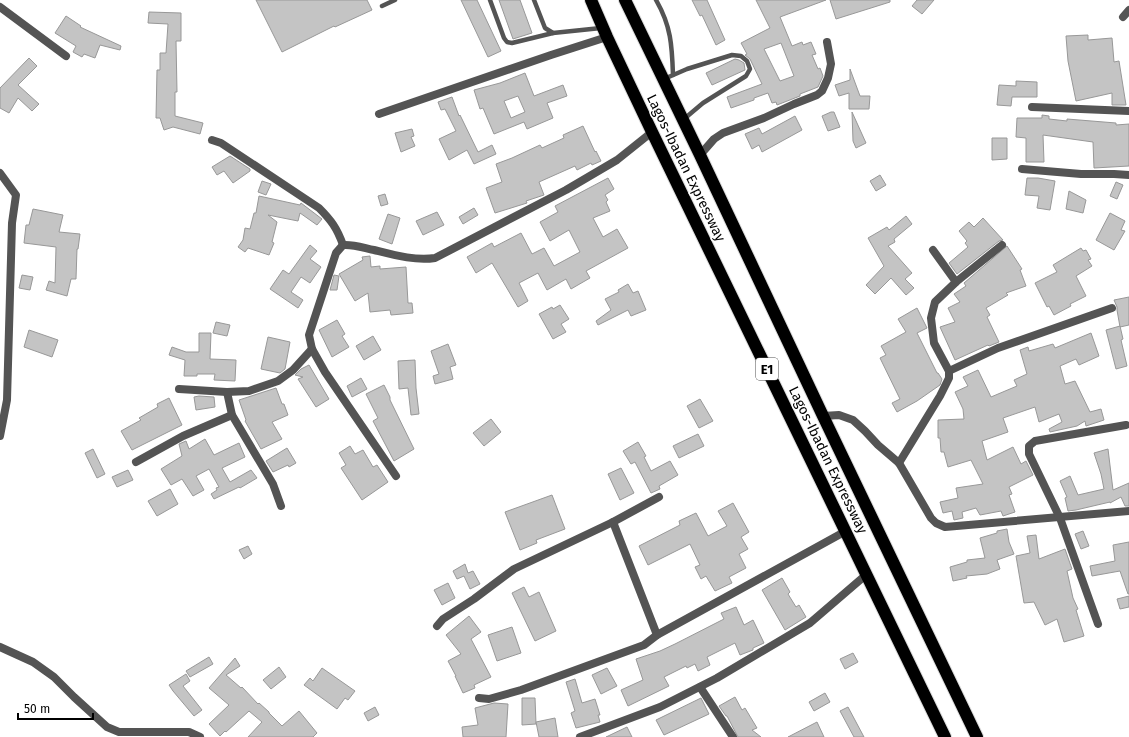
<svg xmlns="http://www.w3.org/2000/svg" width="1129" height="737" font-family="'Fira Sans',sans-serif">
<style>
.building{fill:#c4c4c4;stroke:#989898;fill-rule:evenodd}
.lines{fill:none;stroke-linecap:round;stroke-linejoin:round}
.motorway-casing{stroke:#dbdbdb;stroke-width:14}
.service{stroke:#545454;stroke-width:4.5}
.minor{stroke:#545454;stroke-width:8}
.motorway{stroke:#000;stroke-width:12}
.labels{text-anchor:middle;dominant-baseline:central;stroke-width:3;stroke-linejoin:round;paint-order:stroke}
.shield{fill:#fff;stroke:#4c4c4c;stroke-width:1}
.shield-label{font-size:13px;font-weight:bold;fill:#000}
.street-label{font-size:14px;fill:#000;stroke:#fff}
</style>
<rect width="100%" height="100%" fill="#fff"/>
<g class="building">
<polygon points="256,0 367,0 372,10 335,27 334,26 282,52"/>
<polygon points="461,0 477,0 501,51 488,57"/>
<polygon points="499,0 520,0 532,33 513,39"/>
<polygon points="692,0 707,0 725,40 716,45 702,15 700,16"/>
<path d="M756 0H826L780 17 792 46 802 42 803 45 811 42 816 54 812 55 818 69 820 68 823 76 818 87 800 94V96L777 105 776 102 772 103 768 93 754 98V100L731 108 727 97 762 84 750 59 745 55 747 54 741 43 770 28ZM781 43 794 76 780 81 764 49Z"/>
<polygon points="830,0 890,0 890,2 836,19"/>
<polygon points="917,0 934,0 922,14 912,6"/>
<polygon points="149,12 181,13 181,41 176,41 177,92 175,92 175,116 203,123 200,134 173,127 164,130 160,118 156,118 157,70 160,70 160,53 166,53 168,24 148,23"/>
<polygon points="66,16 81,26 80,27 121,46 120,50 100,45 95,58 84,54 82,57 73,52 76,46 55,33"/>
<polygon points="1088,35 1088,40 1112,38 1114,62 1119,61 1126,105 1112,105 1112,93 1076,101 1068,61 1066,36"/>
<polygon points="29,58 37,66 18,85 39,104 32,111 18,98 9,113 0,108 0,88"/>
<polygon points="735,59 739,60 744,63 745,70 712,85 706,73"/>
<polygon points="850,69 860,96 870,96 869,109 849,109 849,93 839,96 835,85 850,80"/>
<path d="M525 73 534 96 563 85 567 96 547 103 553 118 527 129 524 122 494 134 483 108 480 109 474 90 500 83ZM518 96 525 112 511 118 504 101Z"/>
<polygon points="1016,81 1037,82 1037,97 1012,97 1011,106 997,105 999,85 1016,86"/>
<polygon points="452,97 459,116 460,115 478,152 492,145 496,154 474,164 467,150 449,160 439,139 456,131 445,109 441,110 438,102"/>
<polygon points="831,112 834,112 840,127 828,131 822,116"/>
<polygon points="852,112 866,143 856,148 853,141"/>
<polygon points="1042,115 1049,116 1049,119 1067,121 1067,119 1116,123 1116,125 1129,124 1129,166 1094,168 1093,142 1043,135 1044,162 1026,162 1026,138 1016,137 1017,118 1042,118"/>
<polygon points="795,116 802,130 762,152 759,145 752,149 745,134 759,128 762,134"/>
<polygon points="583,126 595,152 596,151 601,161 592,165 591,163 577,170 575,166 539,182 544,195 526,201 527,203 495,213 486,188 502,182 496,164 512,158 540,145 542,148 564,138 563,135"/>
<polygon points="412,129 414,136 411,137 415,146 401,152 395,133"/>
<polygon points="992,138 1007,138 1007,159 992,160"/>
<polygon points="230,156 250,169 250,171 233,183 224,171 217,175 212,167"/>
<polygon points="880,175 886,185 876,191 870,181"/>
<polygon points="608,178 614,189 605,195 608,200 606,202 610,211 593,218 603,237 617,229 628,248 586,271 590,278 571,289 566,279 547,290 538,273 519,283 528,301 518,307 492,263 476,273 467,257 492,243 494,247 521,233 532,254 544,248 554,266 580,252 569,230 550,241 540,222 558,212 555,206"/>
<polygon points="1027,178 1038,178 1055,181 1050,210 1037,208 1039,196 1025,195"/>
<polygon points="262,181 271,184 266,195 258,192"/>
<polygon points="1116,182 1123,185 1117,199 1110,196"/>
<polygon points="1069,191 1086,200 1083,213 1066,209"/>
<polygon points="385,194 388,204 381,206 378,196"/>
<polygon points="259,196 300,205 301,203 322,219 317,225 300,213 298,221 268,215 277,222 272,242 274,243 269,255 248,248 245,252 238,247 243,240 245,228 250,229 254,213 256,213"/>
<polygon points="474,208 478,215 463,224 459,217"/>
<polygon points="33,209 63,215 59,232 80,234 78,249 77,249 76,279 71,279 67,296 46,290 49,281 55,283 56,247 24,243 26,225 29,225"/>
<polygon points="437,212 444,225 423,235 416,221"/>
<polygon points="1110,213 1125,221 1121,230 1125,231 1114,250 1096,240"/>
<polygon points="388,214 400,218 392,244 379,239"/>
<polygon points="906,216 912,224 894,239 895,242 888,246 912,273 905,279 914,288 906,295 891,278 875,294 866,285 884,266 868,238 887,227 889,230"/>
<polygon points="983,218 1003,240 999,241 957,274 949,263 968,247 965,243 967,241 959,231 969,222 974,227"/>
<polygon points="310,245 317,251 310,259 321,267 310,283 301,277 291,292 303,300 298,308 270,289 283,270 289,274"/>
<polygon points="1007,246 1022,269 1020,270 1026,286 1006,293 1008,295 986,308 990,315 987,317 999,342 989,346 988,345 955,360 940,327 955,322 948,308 960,302 954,294 966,286 964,283"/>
<polygon points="1081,248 1083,251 1086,250 1091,259 1088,260 1092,266 1076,276 1086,296 1070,304 1071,306 1054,315 1049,306 1047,307 1035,283 1057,272 1053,265"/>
<polygon points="370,256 371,267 380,266 380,269 406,267 408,303 412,303 413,313 391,315 390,310 370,312 368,293 355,301 339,274 363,260 362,257"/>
<polygon points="22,275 33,277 30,290 19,288"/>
<polygon points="334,275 339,276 337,290 330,290"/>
<polygon points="628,284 633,293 638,291 646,310 631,316 628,310 598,325 596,321 611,310 605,299 619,292 618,290"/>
<polygon points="1129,297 1129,325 1120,327 1117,310 1117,307 1114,300"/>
<polygon points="560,305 569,319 561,324 566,332 553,339 539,314 552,307 553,309"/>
<polygon points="917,308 927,328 917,333 937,373 938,373 942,379 940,385 917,401 897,412 892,403 900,399 880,358 886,355 881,346 906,332 898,319"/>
<polygon points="337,320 345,334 342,336 349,347 332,357 319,330"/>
<polygon points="216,322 230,325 227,336 213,333"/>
<polygon points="1120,326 1123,339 1121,340 1127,366 1116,369 1106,330"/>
<polygon points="29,330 58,340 52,357 24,347"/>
<polygon points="199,333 211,333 210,359 236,360 235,381 214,380 215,374 197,374 197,376 184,376 185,360 169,355 172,347 186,352 199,352"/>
<polygon points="1091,333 1099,356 1079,365 1076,359 1060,366 1065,384 1075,381 1090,412 1101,409 1104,420 1086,426 1085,421 1077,426 1050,432 1049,429 1062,422 1059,414 1039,422 1035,407 1003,418 1008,432 982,441 987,460 1013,447 1021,464 1026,461 1033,475 1009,487 1012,494 1009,495 1015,512 1003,516 1001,511 980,515 976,508 962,512 963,518 954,520 952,511 943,513 940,502 958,498 956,488 983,484 971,460 948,467 944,452 941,452 940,438 938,438 938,420 964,419 963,409 955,392 968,386 963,377 978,370 991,397 1017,386 1014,380 1027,374 1020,350 1028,347 1029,351 1053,344 1055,348"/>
<polygon points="373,336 381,350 364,360 356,346"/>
<polygon points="268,337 290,342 285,369 280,373 261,369"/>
<polygon points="448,344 456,365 450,367 453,379 435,384 433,376 439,374 431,351"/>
<polygon points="415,360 416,388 419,414 411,415 408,388 399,389 398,361"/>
<polygon points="309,365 329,399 316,407 298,379 303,377 295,375 301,369"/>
<polygon points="361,378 367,389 352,397 347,386"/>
<polygon points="384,385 390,397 390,400 414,449 394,461 373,421 378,418 366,394"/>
<polygon points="276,388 282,404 284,404 288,415 272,422 282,439 261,449 245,421 246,420 239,400"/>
<polygon points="199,396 214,397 215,407 196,410 194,397"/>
<polygon points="169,398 182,425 132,450 121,431 141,420 139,418 158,407 157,404"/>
<polygon points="700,399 713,421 699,428 687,406"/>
<polygon points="491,419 501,432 484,446 473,433"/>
<polygon points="698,434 704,446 679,458 673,446"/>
<polygon points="205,439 214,455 239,443 245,457 222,468 230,482 251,470 257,478 240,488 239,487 214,499 211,494 217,490 216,488 219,487 209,469 196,476 204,490 193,496 182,479 171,485 161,469 182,456 179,444 186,441 189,449"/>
<polygon points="638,442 646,456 644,457 651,471 670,461 678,475 659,486 660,489 651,493 635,462 631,464 623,451"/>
<polygon points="350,446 355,454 363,450 373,467 377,465 388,482 362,500 341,468 346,465 339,453"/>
<polygon points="287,448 296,463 289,467 288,465 273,472 266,461"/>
<polygon points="93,449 105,474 97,478 85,453"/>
<polygon points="1108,449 1113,490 1129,483 1129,506 1125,506 1121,497 1110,503 1110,502 1076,510 1068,511 1065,498 1067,497 1060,481 1070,476 1078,495 1104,489 1101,474 1094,453"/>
<polygon points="621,468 634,493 620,500 608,474"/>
<polygon points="128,470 133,480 117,487 112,477"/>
<polygon points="170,489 178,504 157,516 148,501"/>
<polygon points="552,495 565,529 536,540 537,543 520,550 505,512"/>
<polygon points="733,503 749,532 741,537 748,549 739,554 746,568 729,577 732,583 715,591 706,576 701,579 695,567 700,565 690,544 648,565 639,546 680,525 679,521 696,513 708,536 727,526 718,511"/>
<polygon points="1007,529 1009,542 1014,554 997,560 1000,569 987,574 966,576 967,578 953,581 950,567 967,562 967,560 985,558 980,538 997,533 997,531"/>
<polygon points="1083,531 1089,546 1081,549 1075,534"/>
<polygon points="1036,535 1039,559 1065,549 1072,569 1067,571 1073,598 1078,609 1076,610 1084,636 1064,642 1057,619 1045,625 1034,602 1024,603 1016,556 1030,553 1027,536"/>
<polygon points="1129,542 1129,594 1128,594 1120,571 1092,576 1090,566 1115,561 1113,545"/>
<polygon points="248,546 252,554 244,559 239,550"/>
<polygon points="465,564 468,573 473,571 480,584 470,589 464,576 457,579 453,571"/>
<polygon points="782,578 790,592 788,594 796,607 799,605 806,617 785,630 762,590"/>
<polygon points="448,583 455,598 442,605 434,590"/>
<polygon points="524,587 529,597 539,592 556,631 535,641 512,593"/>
<polygon points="1129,596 1129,607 1120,609 1117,599"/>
<polygon points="736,607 744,625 753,620 764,643 753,648 753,650 740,655 735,643 707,657 710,665 698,671 695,664 687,668 686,666 664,677 669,686 628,706 621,690 643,680 636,659 660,651 675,644 724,619 721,613"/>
<polygon points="469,616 481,632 471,639 491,677 474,685 475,688 463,693 455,676 456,676 448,661 461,654 446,635"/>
<polygon points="512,627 521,653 497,661 488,635"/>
<polygon points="853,653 858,662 845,669 840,659"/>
<polygon points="209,657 213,664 190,677 186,671"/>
<polygon points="235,658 240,666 226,675 241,688 242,687 258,704 259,703 269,712 269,713 282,726 299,711 317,733 313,737 248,737 262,722 249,711 226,732 225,731 220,736 209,724 229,705 209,688"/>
<polygon points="279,667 286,677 271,689 263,680"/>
<polygon points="322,668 355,691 348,700 345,698 337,709 304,685 310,678 313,681"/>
<polygon points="607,668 617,686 601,694 592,675"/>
<polygon points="186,674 190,681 183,686 202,710 194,716 173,691 169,685"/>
<polygon points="575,679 582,703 595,699 600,715 598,715 600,722 576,728 571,713 575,711 566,682"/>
<polygon points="825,693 830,702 814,711 809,702"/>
<polygon points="735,697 742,710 745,708 757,728 752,730 761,737 738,737 727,716 726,716 719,706"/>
<polygon points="522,698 535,698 536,724 522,725"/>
<polygon points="701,698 709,714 664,735 656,720"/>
<polygon points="494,703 508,704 506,737 463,737 462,727 478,725 475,708"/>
<polygon points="375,707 379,715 368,721 364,713"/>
<polygon points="848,707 864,737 854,737 840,711"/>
<polygon points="555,718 558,737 539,737 536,722"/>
<polygon points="817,722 824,737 788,737"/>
<polygon points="627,727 632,737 606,737"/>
</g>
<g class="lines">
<g class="motorway-casing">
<g id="motorway">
<polyline points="591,0 607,37 652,132 945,737"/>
<polyline points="625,0 700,155 823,416 977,737"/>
</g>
</g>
<g class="service">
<polyline points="490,0 504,38 507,42 512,43 553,33"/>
<polyline points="534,0 545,28 553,33 601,28"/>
<path d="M656 0C671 26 672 45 673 75"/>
<polyline points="382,6 395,0"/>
<polyline points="664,79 687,69 732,55 741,56 747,61 750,69 746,76 703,103 684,119"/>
</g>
<g class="minor">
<polyline points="0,7 66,56"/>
<polyline points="1123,17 1129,10"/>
<polyline points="1032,107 1129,111"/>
<polyline points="379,114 551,55 607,37"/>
<path d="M212 140 221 143 319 208C331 220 337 228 343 245"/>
<polyline points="700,155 714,139 723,133 764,118 794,104 817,95 822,91 828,78 831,64 827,42"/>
<polyline points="1022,169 1081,174 1114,174 1129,175"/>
<polyline points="0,173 16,195 12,223 7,400 0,436"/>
<polyline points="933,250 956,282"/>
<polyline points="949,371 998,348 1112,308"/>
<polyline points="179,389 227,392 249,391 278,381 293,370 312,349"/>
<polyline points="227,392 232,415 273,484 281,506"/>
<polyline points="823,416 839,415 853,420 865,431 878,445 899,463 931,518 936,523 945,527 1129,511"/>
<polyline points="136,462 183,436 232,415"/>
<polyline points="899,463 940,396 949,378 949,371 934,343 931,318 935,302 956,282 1002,245"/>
<path d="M396 476 325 372 312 349 309 335 336 253 343 245C353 244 364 248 374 250 394 255 415 261 435 258L566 190 617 160 652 132"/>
<polyline points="613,522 657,635"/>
<polyline points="1098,624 1060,518 1029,454 1029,446 1035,441 1126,425"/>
<polyline points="437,626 443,619 474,599 514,569 613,522 659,497"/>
<polyline points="0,647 33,662 54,677 74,697 107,727 119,732 189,732 200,737"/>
<polyline points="700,687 733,737"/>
<polyline points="479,698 489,699 521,690 644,645 657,635 846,531"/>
<polyline points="580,737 660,707 717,678 810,623 867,574"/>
</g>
<use href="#motorway" class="motorway"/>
</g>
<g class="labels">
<rect class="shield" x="756" y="358" width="22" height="22" rx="3"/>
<g class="shield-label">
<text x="767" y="369">E1</text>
</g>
<g class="street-label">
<text transform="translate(686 168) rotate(64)">Lagos-Ibadan Expressway</text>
<text transform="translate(828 460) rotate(64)">Lagos-Ibadan Expressway</text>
</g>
</g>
<path d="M18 713v6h75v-6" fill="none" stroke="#000000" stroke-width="2"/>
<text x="24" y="713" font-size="12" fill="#000000" stroke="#ffffff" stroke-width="3" paint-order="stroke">50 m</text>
</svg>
